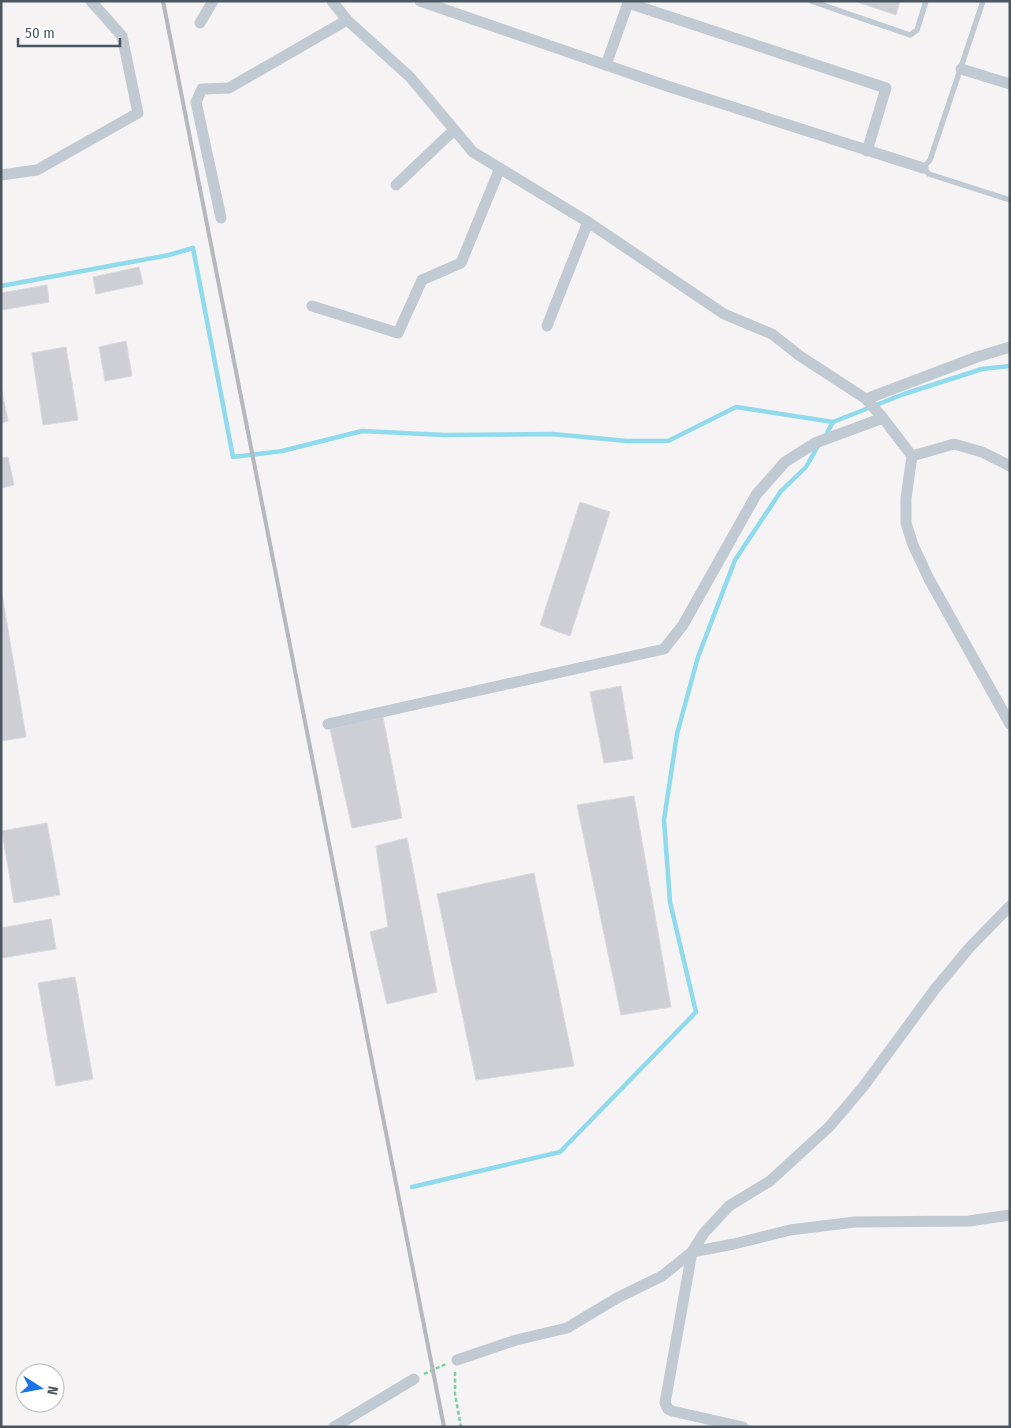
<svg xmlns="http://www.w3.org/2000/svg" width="1011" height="1428" font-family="'Fira Sans Condensed',sans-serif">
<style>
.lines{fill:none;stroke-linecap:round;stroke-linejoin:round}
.stream{stroke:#90daee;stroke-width:4.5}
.building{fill:#cdcfd5;stroke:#d7d9de}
.path{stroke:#7ad0a6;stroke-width:2.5;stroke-dasharray:4 2.5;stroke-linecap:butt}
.service{stroke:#c1cad2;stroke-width:5.5}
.minor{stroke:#c1cad2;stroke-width:11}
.rail{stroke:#b5b8bd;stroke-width:4}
</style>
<rect width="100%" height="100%" fill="#f5f3f3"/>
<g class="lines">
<g class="stream">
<polyline points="1,286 169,255 193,248 233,457 282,451 362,431 444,435 552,434 627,441 668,441 736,407 833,422 904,394 982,369 1010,366"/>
<polyline points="824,438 833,422"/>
<polyline points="412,1187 560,1152 696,1012 670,902 664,820 677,734 698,657 735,560 781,491 806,467 819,444"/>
</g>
</g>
<g class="building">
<polygon points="854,1 900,1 896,15"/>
<polygon points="139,267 143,284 96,294 93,277"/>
<polygon points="47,285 49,302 1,310 1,293"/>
<polygon points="126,341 132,376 105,381 99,347"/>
<polygon points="66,347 78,420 43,425 32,353"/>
<polygon points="1,387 8,421 1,423"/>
<polygon points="8,457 14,485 1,488 1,458"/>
<polygon points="580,502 610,512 570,636 540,625"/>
<polygon points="1,588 26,737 1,741"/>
<polygon points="621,686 633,759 604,763 590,692"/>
<polygon points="383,717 402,818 352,828 330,729"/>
<polygon points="634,796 671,1007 621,1015 577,805"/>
<polygon points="47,823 60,895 14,903 2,831"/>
<polygon points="407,838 437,992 387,1004 370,932 388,927 376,846"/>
<polygon points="534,873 574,1066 476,1080 437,894"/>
<polygon points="51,919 56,949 1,958 1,928"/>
<polygon points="75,977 93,1079 56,1086 38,983"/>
</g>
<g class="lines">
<g class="path">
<polyline points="455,1372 455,1394 461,1427"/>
<polyline points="424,1374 446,1364"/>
</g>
<g class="service">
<polyline points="811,1 910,35 917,30 926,1"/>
<polyline points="983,1 930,160 923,168 929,174 1010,200"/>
</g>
<g class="minor">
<polyline points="332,1 347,20 410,77 473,152 588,222 724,314 772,334 800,356 866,399 883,418 912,456 906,498 906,523 913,545 929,579 1010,724"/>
<polyline points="420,1 667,86 923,168"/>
<polyline points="200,23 213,1"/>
<polyline points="606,65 628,3 886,88 867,151"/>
<polyline points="961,69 1010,84"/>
<polyline points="1,175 37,170 138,113 122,36 91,1"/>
<polyline points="396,185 454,130"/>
<polyline points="221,218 196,102 202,89 229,88 347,20"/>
<polyline points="312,306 398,333 422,280 461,263 500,168"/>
<polyline points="547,326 588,222"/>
<polyline points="866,399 977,357 1010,347"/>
<polyline points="912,456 954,444 982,452 1010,466"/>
<polyline points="328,724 664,649 683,625 756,495 785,462 815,443 883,418"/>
<polyline points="692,1252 734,1244 790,1230 855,1222 969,1221 1010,1215"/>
<polyline points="692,1252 665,1403 668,1409 672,1411 743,1427"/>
<polyline points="457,1360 516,1340 567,1328 617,1298 662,1276 692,1252 704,1233 729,1206 770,1181 829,1127 863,1087 935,989 970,947 1010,906"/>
<polyline points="334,1427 414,1379"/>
</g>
<polyline class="rail" points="163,1 444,1427"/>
</g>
<rect width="1011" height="1428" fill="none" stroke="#4a5661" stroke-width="5"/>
<g transform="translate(40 1388) rotate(101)"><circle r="24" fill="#ffffff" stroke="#b7bbc0"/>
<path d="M0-4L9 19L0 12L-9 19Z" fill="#1a73e8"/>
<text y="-8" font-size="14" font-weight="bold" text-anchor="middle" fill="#4a5661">N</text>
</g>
<path d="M18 38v8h102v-8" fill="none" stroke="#4a5661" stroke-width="2.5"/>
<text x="25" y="38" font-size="15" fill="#4a5661" stroke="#ffffff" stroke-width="4" paint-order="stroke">50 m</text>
</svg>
